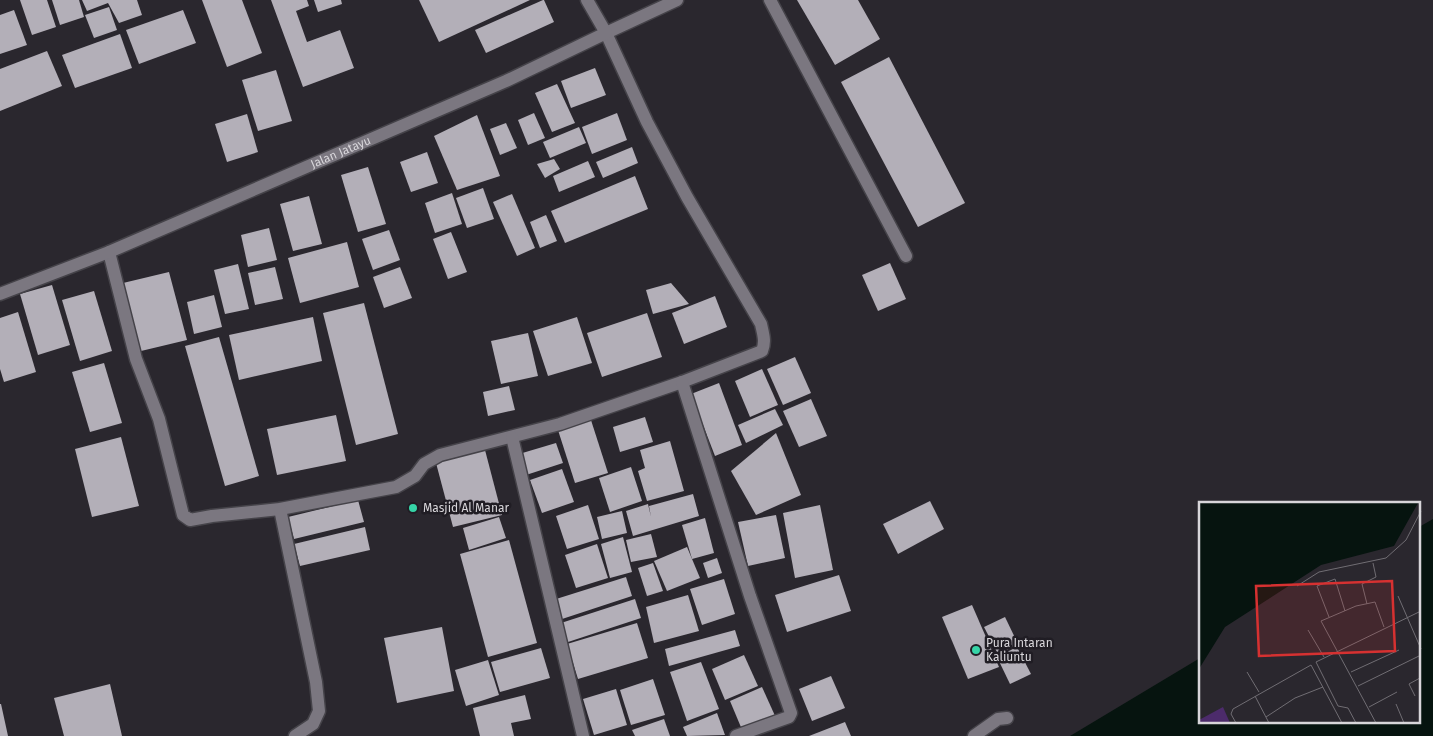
<svg xmlns="http://www.w3.org/2000/svg" width="1433" height="736" font-family="'Fira Sans',sans-serif">
<style>
.water{fill:#06140f}
.building{fill:#b3afb8}
.lines{fill:none;stroke-linecap:round;stroke-linejoin:round}
.lane-casing{stroke:#454349;stroke-width:15}
.street-casing{stroke:#454349;stroke-width:15}
.lane{stroke:#7b7780;stroke-width:12}
.street{stroke:#7b7780;stroke-width:12}
.poi-dot{fill:#36d4a7;stroke:#201d24;stroke-width:2}
.labels{text-anchor:middle;dominant-baseline:central;stroke-width:5;stroke-linejoin:round;paint-order:stroke}
.street-label{font-size:12px;fill:#d8d6da;stroke:#201d24}
.poi-label{font-size:12px;fill:#d8d6da;stroke:#201d24;text-anchor:start}
.inset-road{fill:none;stroke:#706d73;stroke-width:1}
.view{fill:#d63131;fill-opacity:0.15;stroke:#d63131;stroke-width:2.5}
.inset-edge{fill:none;stroke:#d8d6da;stroke-width:2.5}
</style>
<rect width="100%" height="100%" fill="#2a272e"/>
<polygon class="water" points="1433,519 1433,736 1070,736 1200,658 1200,722 1419,722 1419,527"/>
<g class="building">
<polygon points="20,0 47,0 56,27 32,35"/>
<polygon points="52,0 79,0 84,17 60,25"/>
<polygon points="82,0 137,0 142,15 119,23 108,3 87,11"/>
<polygon points="202,0 242,0 262,53 227,67"/>
<polygon points="271,0 307,0 309,6 296,11 307,42 340,30 354,68 303,87"/>
<polygon points="314,0 341,0 342,4 318,12"/>
<polygon points="419,0 530,0 439,42"/>
<polygon points="543,0 544,0 554,22 486,53 475,30"/>
<polygon points="797,0 858,0 880,39 835,65"/>
<polygon points="109,7 117,30 94,38 85,15"/>
<polygon points="14,10 27,45 0,54 0,15"/>
<polygon points="183,10 196,43 139,64 126,30"/>
<polygon points="120,34 132,68 75,88 62,55"/>
<polygon points="47,51 62,86 0,111 0,69"/>
<polygon points="889,57 965,203 918,227 841,82"/>
<polygon points="595,68 606,95 571,108 561,81"/>
<polygon points="276,70 292,121 258,131 242,80"/>
<polygon points="557,84 575,123 552,132 535,93"/>
<polygon points="534,113 545,138 528,145 518,120"/>
<polygon points="617,113 627,140 592,154 582,127"/>
<polygon points="247,114 258,152 227,162 215,124"/>
<polygon points="477,115 500,176 457,190 434,136"/>
<polygon points="506,123 517,148 500,155 490,129"/>
<polygon points="579,127 586,143 550,158 543,142"/>
<polygon points="632,147 638,163 603,178 596,162"/>
<polygon points="427,152 438,183 411,192 400,162"/>
<polygon points="554,159 560,169 545,178 537,164"/>
<polygon points="588,161 595,177 559,192 553,176"/>
<polygon points="368,167 386,224 358,232 341,175"/>
<polygon points="635,176 648,209 565,243 551,211"/>
<polygon points="483,188 494,219 467,228 456,198"/>
<polygon points="452,193 462,224 435,233 425,203"/>
<polygon points="512,194 535,248 517,256 493,202"/>
<polygon points="309,196 322,244 293,251 280,204"/>
<polygon points="546,215 557,241 540,248 530,222"/>
<polygon points="269,228 277,260 248,267 241,235"/>
<polygon points="389,230 400,260 373,270 362,239"/>
<polygon points="451,232 467,272 448,279 433,239"/>
<polygon points="347,242 359,287 300,303 288,258"/>
<polygon points="890,263 906,299 878,311 862,275"/>
<polygon points="238,264 249,309 225,314 214,270"/>
<polygon points="275,267 283,299 255,305 248,273"/>
<polygon points="400,267 412,298 384,308 373,277"/>
<polygon points="169,272 187,340 141,351 123,283"/>
<polygon points="671,283 689,304 653,314 646,290"/>
<polygon points="52,285 70,345 38,355 20,294"/>
<polygon points="94,291 112,351 80,361 62,300"/>
<polygon points="214,295 222,327 194,334 187,302"/>
<polygon points="715,296 727,327 684,344 672,313"/>
<polygon points="364,303 398,434 356,445 323,313"/>
<polygon points="18,312 36,372 4,382 0,369 0,318"/>
<polygon points="647,313 662,357 602,377 587,333"/>
<polygon points="313,317 322,361 239,380 229,335"/>
<polygon points="577,317 592,363 548,376 533,331"/>
<polygon points="528,333 538,376 501,384 491,341"/>
<polygon points="219,337 259,476 225,486 185,346"/>
<polygon points="795,357 811,393 783,405 767,369"/>
<polygon points="104,363 122,423 90,432 72,372"/>
<polygon points="762,369 778,405 750,417 735,381"/>
<polygon points="719,383 742,445 715,456 691,394"/>
<polygon points="509,386 515,410 488,416 483,392"/>
<polygon points="811,399 827,436 799,447 783,411"/>
<polygon points="775,409 783,425 746,443 738,425"/>
<polygon points="336,415 346,461 277,475 267,429"/>
<polygon points="590,417 608,473 575,483 557,427"/>
<polygon points="645,417 653,442 620,452 613,427"/>
<polygon points="776,433 801,495 756,515 731,471"/>
<polygon points="121,437 139,506 92,517 75,449"/>
<polygon points="670,441 684,491 647,501 638,471 645,468 640,450"/>
<polygon points="556,443 563,463 526,475 519,454"/>
<polygon points="485,450 502,515 453,527 436,463"/>
<polygon points="631,467 642,501 610,512 599,478"/>
<polygon points="562,469 574,502 542,513 530,480"/>
<polygon points="693,494 699,516 633,536 626,511 648,504 651,517 649,506"/>
<polygon points="358,500 364,522 294,539 288,517"/>
<polygon points="930,501 944,529 898,554 883,524"/>
<polygon points="588,505 599,539 567,549 556,516"/>
<polygon points="820,505 833,570 795,578 783,513"/>
<polygon points="622,511 627,533 602,539 597,517"/>
<polygon points="776,515 785,558 748,566 738,522"/>
<polygon points="499,517 506,538 469,550 463,528"/>
<polygon points="705,518 714,553 692,559 682,525"/>
<polygon points="365,527 370,550 300,566 294,544"/>
<polygon points="651,534 657,557 631,562 626,540"/>
<polygon points="623,537 632,572 610,578 601,544"/>
<polygon points="509,540 537,643 488,657 460,554"/>
<polygon points="597,544 608,578 576,588 565,555"/>
<polygon points="687,547 700,578 667,591 654,561"/>
<polygon points="717,558 722,573 708,578 703,563"/>
<polygon points="653,563 663,591 647,596 638,568"/>
<polygon points="839,575 851,611 787,632 775,595"/>
<polygon points="626,577 632,596 559,620 553,600"/>
<polygon points="724,579 735,614 702,625 690,589"/>
<polygon points="688,595 699,631 654,643 646,607"/>
<polygon points="635,599 641,618 568,642 561,623"/>
<polygon points="972,605 999,667 968,679 942,617"/>
<polygon points="1005,617 1018,644 998,654 984,627"/>
<polygon points="637,623 648,658 578,679 567,644"/>
<polygon points="442,627 454,691 397,703 384,638"/>
<polygon points="735,630 740,646 669,666 665,649"/>
<polygon points="1017,647 1031,674 1010,684 997,657"/>
<polygon points="541,648 550,678 500,692 491,662"/>
<polygon points="744,655 758,686 725,700 712,669"/>
<polygon points="488,660 499,695 466,706 455,670"/>
<polygon points="701,662 719,709 687,721 670,672"/>
<polygon points="831,676 845,708 812,721 799,689"/>
<polygon points="653,679 665,715 631,725 620,690"/>
<polygon points="110,684 122,736 64,736 54,698"/>
<polygon points="762,687 776,718 743,732 730,701"/>
<polygon points="616,689 627,725 594,735 583,699"/>
<polygon points="525,695 531,719 511,723 514,736 480,736 473,708"/>
<polygon points="0,704 1,704 8,736 0,736"/>
<polygon points="717,713 725,735 687,736 683,727"/>
<polygon points="664,719 670,736 635,736 632,730"/>
<polygon points="845,722 851,736 809,736"/>
</g>
<g class="lines">
<g class="lane-casing">
<g id="lane">
<polyline points="770,0 906,256"/>
<path d="M109 252 136 359 159 419 183 515 190 520 212 516 280 509 396 487 415 476 424 464 440 455 560 424 682 382 762 351C766 341 763 334 761 324L687 197 647 122 606 33 677 0"/>
<polyline points="682,382 750,596 791,713 789,717 736,736"/>
<polyline points="512,437 583,736"/>
</g>
</g>
<g class="street-casing">
<g id="street">
<path id="s1" d="M0 294 109 252 506 81 606 33 587 0"/>
<polyline points="280,509 316,682 319,711 313,724 295,736"/>
<polyline points="974,736 998,719 1007,718"/>
</g>
</g>
<use href="#lane" class="lane"/>
<use href="#street" class="street"/>
</g>
<g class="poi-dot">
<circle cx="413" cy="508" r="5"/>
<circle cx="976" cy="650" r="5"/>
</g>
<g class="labels">
<g class="street-label">
<text stroke="none"><textPath href="#s1" startOffset="369">Jalan Jatayu</textPath></text>
</g>
<g class="poi-label">
<text x="423" y="508">Masjid Al Manar</text>
<text x="986" y="643">Pura Intaran<tspan x="986" dy="14">Kaliuntu</tspan></text>
</g>
</g>
<g transform="translate(1199 502)">
<rect width="221" height="221" fill="#2a272e"/>
<path d="M24 205 31 221H0V218Z" fill="#4c2b6b"/>
<path d="M0 1H219L195 44 122 63 26 125 0 167Z" fill="#06140f"/>
<path class="inset-road" d="M98 84 120 70 187 56 207 38 222 9M199 94 222 147M168 102 163 82 177 75 174 61M130 115 118 84 136 77 146 109M109 128 125 155M48 170 60 190M152 170 200 148M159 184 222 153M56 194 70 221M216 194 210 182 221 176M197 202 205 221M170 205 198 190M67 215 96 196 124 185M37 221 32 212 34 207 112 163 143 221M157 221 149 206 139 204 117 160 222 109M177 221 122 119 157 104 176 100 185 125"/>
<path class="view" d="M193 79 196 149 60 154 57 84Z"/>
<rect width="221" height="221" class="inset-edge"/>
</g>
</svg>
